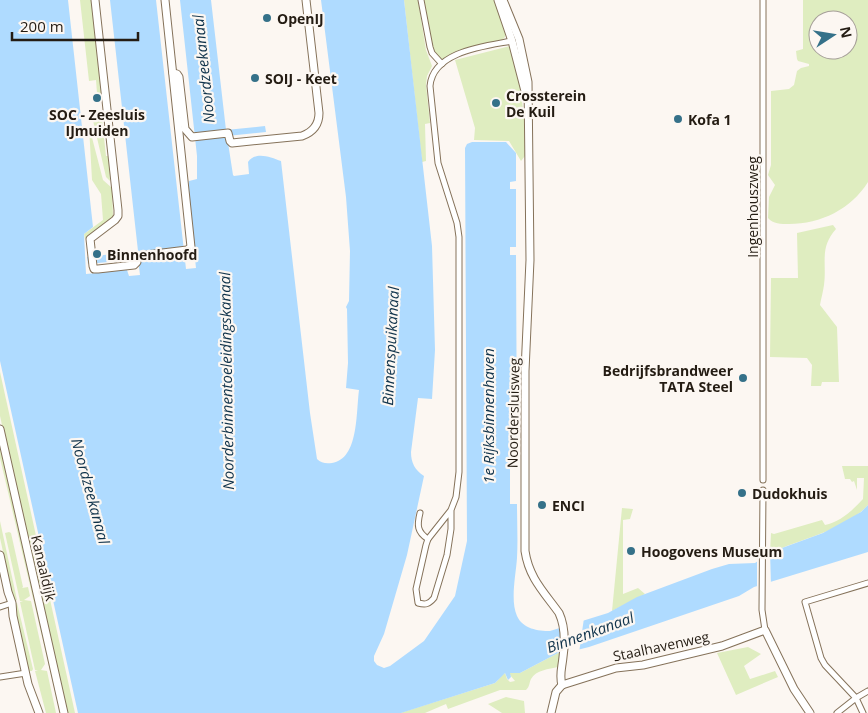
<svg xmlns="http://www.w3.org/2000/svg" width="868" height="713" font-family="'Open Sans',sans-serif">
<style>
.green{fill:#dfedc0;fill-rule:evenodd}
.water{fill:#afdbff}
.pier{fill:#fcf7f2}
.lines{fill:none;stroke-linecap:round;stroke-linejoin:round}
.street-casing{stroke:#85725a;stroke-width:7}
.secondary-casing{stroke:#85725a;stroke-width:9}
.street{stroke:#fff;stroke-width:5}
.secondary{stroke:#fff;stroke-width:7}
.poi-dot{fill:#357189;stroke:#fcf7f2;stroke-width:2}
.labels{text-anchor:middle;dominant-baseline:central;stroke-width:4.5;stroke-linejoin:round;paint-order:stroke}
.poi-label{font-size:14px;font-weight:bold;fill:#241c13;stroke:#fcf7f2;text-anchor:start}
.street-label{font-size:14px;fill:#241c13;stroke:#fcf7f2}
.water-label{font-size:15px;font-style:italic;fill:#10334b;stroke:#fcf7f2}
</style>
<rect width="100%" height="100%" fill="#fcf7f2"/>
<g class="green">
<polygon points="80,0 93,0 102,94 97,93 96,80 89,81"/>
<polygon points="404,0 418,0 426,50 432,66 427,76 426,85 430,123 425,124 426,161 422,162"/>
<polygon points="423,0 494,0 506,32 505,37 502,40 457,51 442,60 433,53"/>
<path d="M803 0H868V182C851 209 821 224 789 224 781 224 773 224 768 218L769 197 775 185 768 175 771 165V91L789 89 794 85 797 71 801 68 809 66V64L798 61 797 59 796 51 803 49ZM818 20H848V50H818Z"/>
<path d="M510 46C521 82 526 118 525 156L521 161 509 141 474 140 475 128 455 60Z"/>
<polygon points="101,110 106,156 109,156 110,181 106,177 92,116 91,111"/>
<polygon points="89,126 103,180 112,188 113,216 110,220 85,239 84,234 103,220 101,194 92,180"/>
<path d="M833 225 836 229C819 248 827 263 824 285 823 292 821 299 820 305L837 327 839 382H822L821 386H811L812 365 807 358 770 357 771 278H798L797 233Z"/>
<polygon points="0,372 75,713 66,713 0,416"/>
<polygon points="0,439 62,713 60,713 0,458"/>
<path d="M842 466H868V505C846 530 800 539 770 553L771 533 774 534 822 520 825 525C840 522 853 510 863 499L864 478H857V490L854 481 852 482 850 479H845Z"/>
<polygon points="622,508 633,509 630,519 623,520 623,594 638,588 645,594 612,611"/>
<polygon points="0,521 17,600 14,602 0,538"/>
<polygon points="9,532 11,533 23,587 22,588 28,587 30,596 24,600 31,601 45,664 41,670 47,671 56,713 46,713 35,671 38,670 35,670 20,602 23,601 20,601 5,533"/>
<polygon points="17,603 33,669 32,671 29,671 14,604"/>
<polygon points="748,647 761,654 744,666 750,679 775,671 778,677 736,695 717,653"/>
<path d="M558 653H561L558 667C549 669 536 670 531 679 529 683 530 686 526 690H500L448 709 446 704 425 713H400L495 683C499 680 500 676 505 673L507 679 510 682 515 681 510 675V673H520Z"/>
<polygon points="506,697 524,701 525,713 502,713 488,704"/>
</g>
<path class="water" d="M0 0H68L93 227 84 234 86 274 127 270 129 276 140 275 138 259 88 264 87 257 138 251 110 0H156L186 269 196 268 187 186 189 185V181L197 179V156L180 0H211L226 130 265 126 266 132 227 136 233 175 234 176 249 174 248 162C256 151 270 157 281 161L310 413 317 459C321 463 326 464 332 463 359 459 356 412 359 390L346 388 348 363 347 309 346 307 349 301 350 251 346 197 321 0H404L432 246 435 350 432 399 418 398 411 452C411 463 415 470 424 476L407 555 384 634 374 656V661L377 665 384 668 390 666 424 641 455 596 467 541 465 148 467 144 472 142H506L516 153V181L510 182V189H516V247H510V255H516L517 460H514V456H510V504H517C517 522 518 540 517 558 516 574 510 601 517 616 523 629 538 631 550 631L608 613 637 597 712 569 729 564 755 563 771 552 823 533 861 512 868 505V552L754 587 739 596 589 647 565 653H558L520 673H510L511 677 508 680 505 673 495 683 401 713H78L0 361Z"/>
<g class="pier">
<polygon points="770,550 771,586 757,589 757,559"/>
<polygon points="584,618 579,653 566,656 562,624"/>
</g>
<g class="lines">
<g class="street-casing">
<g id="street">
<polyline points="421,0 430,47 432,53 442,64"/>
<polyline points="763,480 763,0"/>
<polyline points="763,490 762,610 765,630"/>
<path d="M451 510 428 539 426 545 416 589 418 603C426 605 429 604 434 598L447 555 451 529V510L456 497 459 472V237L457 223 438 163 430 86C433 51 486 46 512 41"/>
<path d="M420 513C417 525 417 532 428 539"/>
<polyline points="0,607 9,604"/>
<polyline points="0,677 26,673"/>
<polyline points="837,713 856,698 868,691"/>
<polyline points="863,713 856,698 825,665 821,658 805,602 868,583"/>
</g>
</g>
<g class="secondary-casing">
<g id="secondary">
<polyline points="95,0 118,210 118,216 115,220 90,239 93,266 94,269 98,269 134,265 137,262 137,257 138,256 187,250 191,247 165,0"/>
<polyline points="498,0 512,41 525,91"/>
<path d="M503 0 519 39 528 82 530 260 525 371V551C529 578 544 592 559 613 565 626 565 643 563 657 562 668 559 675 562 685"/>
<path d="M173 73 177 74 179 77 185 129 192 137 228 133 230 141 232 143 302 136C313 132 319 125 319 113L306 0"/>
<polyline points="0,429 64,713"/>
<polyline points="0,555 8,592 12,603 13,616 28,684 39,713"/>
<polyline points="562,685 616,668 643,665 722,646 765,630 794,689 810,713"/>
<polyline points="551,713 556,692 562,685"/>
</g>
</g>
<use href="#street" class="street"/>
<use href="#secondary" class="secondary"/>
</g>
<g class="poi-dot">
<circle cx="267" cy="18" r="5"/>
<circle cx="255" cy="78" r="5"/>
<circle cx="97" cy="98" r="5"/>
<circle cx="496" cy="103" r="5"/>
<circle cx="678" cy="119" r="5"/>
<circle cx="97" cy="254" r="5"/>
<circle cx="743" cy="378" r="5"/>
<circle cx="742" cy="493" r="5"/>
<circle cx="542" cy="505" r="5"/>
<circle cx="631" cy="551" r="5"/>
</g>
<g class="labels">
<g class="poi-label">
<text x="277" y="18">OpenIJ</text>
<text x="265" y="78">SOIJ - Keet</text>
<text x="506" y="95">Crossterein<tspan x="506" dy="16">De Kuil</tspan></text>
<text x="97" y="114" text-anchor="middle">SOC - Zeesluis<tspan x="97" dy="16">IJmuiden</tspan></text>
<text x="688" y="119">Kofa 1</text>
<text x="107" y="254">Binnenhoofd</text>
<text x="733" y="370" text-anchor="end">Bedrijfsbrandweer<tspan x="733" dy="16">TATA Steel</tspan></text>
<text x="752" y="493">Dudokhuis</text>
<text x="552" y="505">ENCI</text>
<text x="641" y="551">Hoogovens Museum</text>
</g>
<g class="street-label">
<text transform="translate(752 207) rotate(-90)">Ingenhouszweg</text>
<text transform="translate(513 413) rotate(-89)">Noordersluisweg</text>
<text transform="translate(44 568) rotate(77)">Kanaaldijk</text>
<text transform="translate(661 646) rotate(-12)">Staalhavenweg</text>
</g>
<g class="water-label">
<text transform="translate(203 69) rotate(-96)">Noordzeekanaal</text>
<text transform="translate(390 346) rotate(-87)">Binnenspuikanaal</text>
<text transform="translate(226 381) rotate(-91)">Noorderbinnentoeleidingskanaal</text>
<text transform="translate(488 416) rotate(-90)">1e Rijksbinnenhaven</text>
<text transform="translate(91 491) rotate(75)">Noordzeekanaal</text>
<text transform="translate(590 632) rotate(-20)">Binnenkanaal</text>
</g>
</g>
<g transform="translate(833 35) rotate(78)"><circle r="24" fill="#fcf7f2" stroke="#a69f99"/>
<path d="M0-4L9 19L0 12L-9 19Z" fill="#357189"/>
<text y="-8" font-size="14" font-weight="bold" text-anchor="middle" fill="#241c13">N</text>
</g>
<path d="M12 32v8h126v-8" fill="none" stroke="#241c13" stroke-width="2.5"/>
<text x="20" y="32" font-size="15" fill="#241c13" stroke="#fcf7f2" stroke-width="4" paint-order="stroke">200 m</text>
</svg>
